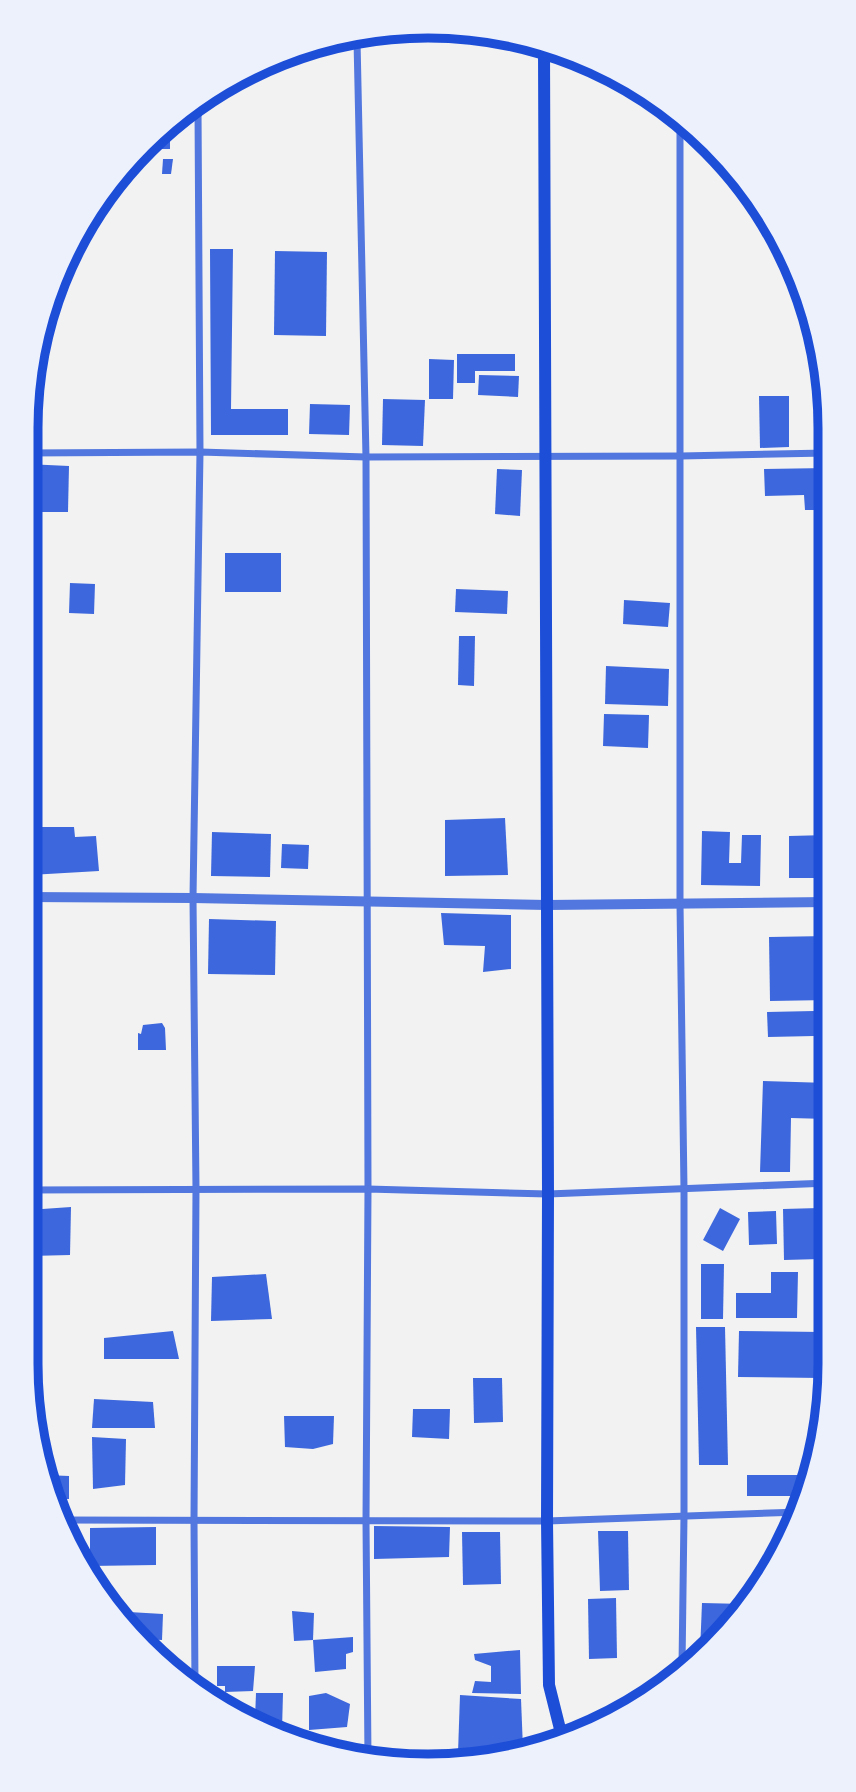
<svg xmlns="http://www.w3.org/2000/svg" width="856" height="1792" font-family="'Space Grotesk',sans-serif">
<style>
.building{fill:#3d67dc}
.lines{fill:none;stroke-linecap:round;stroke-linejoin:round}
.minor{stroke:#5277de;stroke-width:7}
.tertiary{stroke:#5277de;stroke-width:10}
.secondary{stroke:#1d4ed8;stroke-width:12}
.rim{fill:none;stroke:#1d4ed8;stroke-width:9}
</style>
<rect width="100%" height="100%" fill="#f2f2f2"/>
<g class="building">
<polygon points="170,126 170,149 149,149 149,140"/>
<polygon points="163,159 173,159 171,174 162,174"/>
<polygon points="210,249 233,249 231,409 288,409 288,435 211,435"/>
<polygon points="275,251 327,252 326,336 274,335"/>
<polygon points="457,354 515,354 515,371 475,371 475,383 457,383"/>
<polygon points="429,359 454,360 453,399 429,399"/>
<polygon points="479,375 519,376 518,397 478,395"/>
<polygon points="759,396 789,396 789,447 760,448"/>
<polygon points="383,399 425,400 423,446 382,445"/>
<polygon points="310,404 350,405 349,435 309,434"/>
<polygon points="26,464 69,466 68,512 26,512"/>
<polygon points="827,468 827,510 805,510 804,495 765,496 764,469"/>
<polygon points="497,469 522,470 520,516 495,514"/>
<rect x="225" y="553" width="56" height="39"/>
<polygon points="70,583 95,584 94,614 69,613"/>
<polygon points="456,589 508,591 507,614 455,612"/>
<polygon points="624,600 670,603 668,627 623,624"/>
<polygon points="459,636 475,636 474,686 458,685"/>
<polygon points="606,666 669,669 668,706 605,704"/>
<polygon points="604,714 649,715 648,748 603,746"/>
<polygon points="505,818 508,875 445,876 445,820"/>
<polygon points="26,827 74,827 75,837 96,836 99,871 30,875"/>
<polygon points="702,831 730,832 729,863 741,863 742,835 761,835 760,886 701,885"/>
<polygon points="212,832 271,834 270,877 211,876"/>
<polygon points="828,835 828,878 789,878 789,836"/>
<polygon points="282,844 309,845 308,869 281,868"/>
<polygon points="441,913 511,915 511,969 483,972 485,946 444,945"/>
<polygon points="209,919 276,921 275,975 208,974"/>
<polygon points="828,936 828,1000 770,1001 769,937"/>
<polygon points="814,1011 814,1036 768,1037 767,1012"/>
<polygon points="162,1023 165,1028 166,1050 138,1050 138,1033 141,1034 143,1025"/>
<polygon points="763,1081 828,1083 827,1119 791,1118 790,1172 760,1172"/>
<polygon points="71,1207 70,1255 30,1256 28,1210"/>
<polygon points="720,1208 740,1219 723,1251 703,1240"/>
<polygon points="819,1208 820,1259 784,1260 783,1209"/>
<polygon points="776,1211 777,1244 749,1245 748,1212"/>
<polygon points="701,1264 724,1264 723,1319 701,1319"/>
<polygon points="771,1272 798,1272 797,1318 736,1318 736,1293 771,1293"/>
<polygon points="266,1274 272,1319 211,1321 212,1277"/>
<polygon points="696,1327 725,1327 728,1465 699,1465"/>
<polygon points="173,1331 179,1359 104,1359 104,1338"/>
<polygon points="739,1331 822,1332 821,1378 738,1377"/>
<polygon points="473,1378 502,1378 503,1422 474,1423"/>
<polygon points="94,1399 153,1402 155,1428 92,1428"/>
<polygon points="413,1409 450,1409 449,1439 412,1437"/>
<polygon points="284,1416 334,1416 333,1444 313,1449 285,1447"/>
<polygon points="92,1437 126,1439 125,1485 93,1489"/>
<polygon points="45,1475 69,1476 69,1499 51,1499 48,1494"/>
<polygon points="747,1475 808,1475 804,1496 747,1496"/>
<polygon points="374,1526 450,1527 449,1557 374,1559"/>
<polygon points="156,1527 156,1565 90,1566 90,1528"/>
<polygon points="598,1531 628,1531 629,1590 600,1591"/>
<polygon points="462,1532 500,1532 501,1584 463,1585"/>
<polygon points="616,1598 617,1658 589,1659 588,1599"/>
<polygon points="702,1603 745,1604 730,1629 700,1652"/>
<polygon points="112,1611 163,1614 162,1640 142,1639"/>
<polygon points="292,1611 314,1613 313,1640 294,1641"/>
<polygon points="353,1637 353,1652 346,1654 346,1669 315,1672 313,1640"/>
<polygon points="520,1650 521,1694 472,1693 475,1681 491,1682 491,1666 475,1660 474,1654"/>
<polygon points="217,1666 255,1666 253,1691 225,1692 225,1686 217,1686"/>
<polygon points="256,1693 283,1693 282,1730 255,1719"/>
<polygon points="326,1693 350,1704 347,1727 309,1730 309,1696"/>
<polygon points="460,1695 521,1699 523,1749 511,1753 458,1753"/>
</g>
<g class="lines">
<g class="minor">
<polyline points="357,40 366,457 368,1189 366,1521 368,1759"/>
<polyline points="680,117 680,904 684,1189 684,1516 682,1666"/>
<polyline points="26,453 200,452 366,457 681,456 827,453"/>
<polyline points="26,1190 368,1189 548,1194 829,1183"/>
<polyline points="62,1520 547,1521 800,1512"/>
<polyline points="195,1689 194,1520 196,1189 193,898 200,452 198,108"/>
</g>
<polyline class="tertiary" points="26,897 193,898 547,905 828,902"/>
<polyline class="secondary" points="544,49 548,1194 547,1521 549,1685 562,1737"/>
</g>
<path d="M0 0H856V1792H0ZM428 38H428A390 390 0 0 1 818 428V1364A390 390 0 0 1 428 1754H428A390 390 0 0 1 38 1364V428A390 390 0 0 1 428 38Z" fill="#edf1fc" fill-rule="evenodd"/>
<path class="rim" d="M428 38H428A390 390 0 0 1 818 428V1364A390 390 0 0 1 428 1754H428A390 390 0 0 1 38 1364V428A390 390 0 0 1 428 38Z"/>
</svg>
